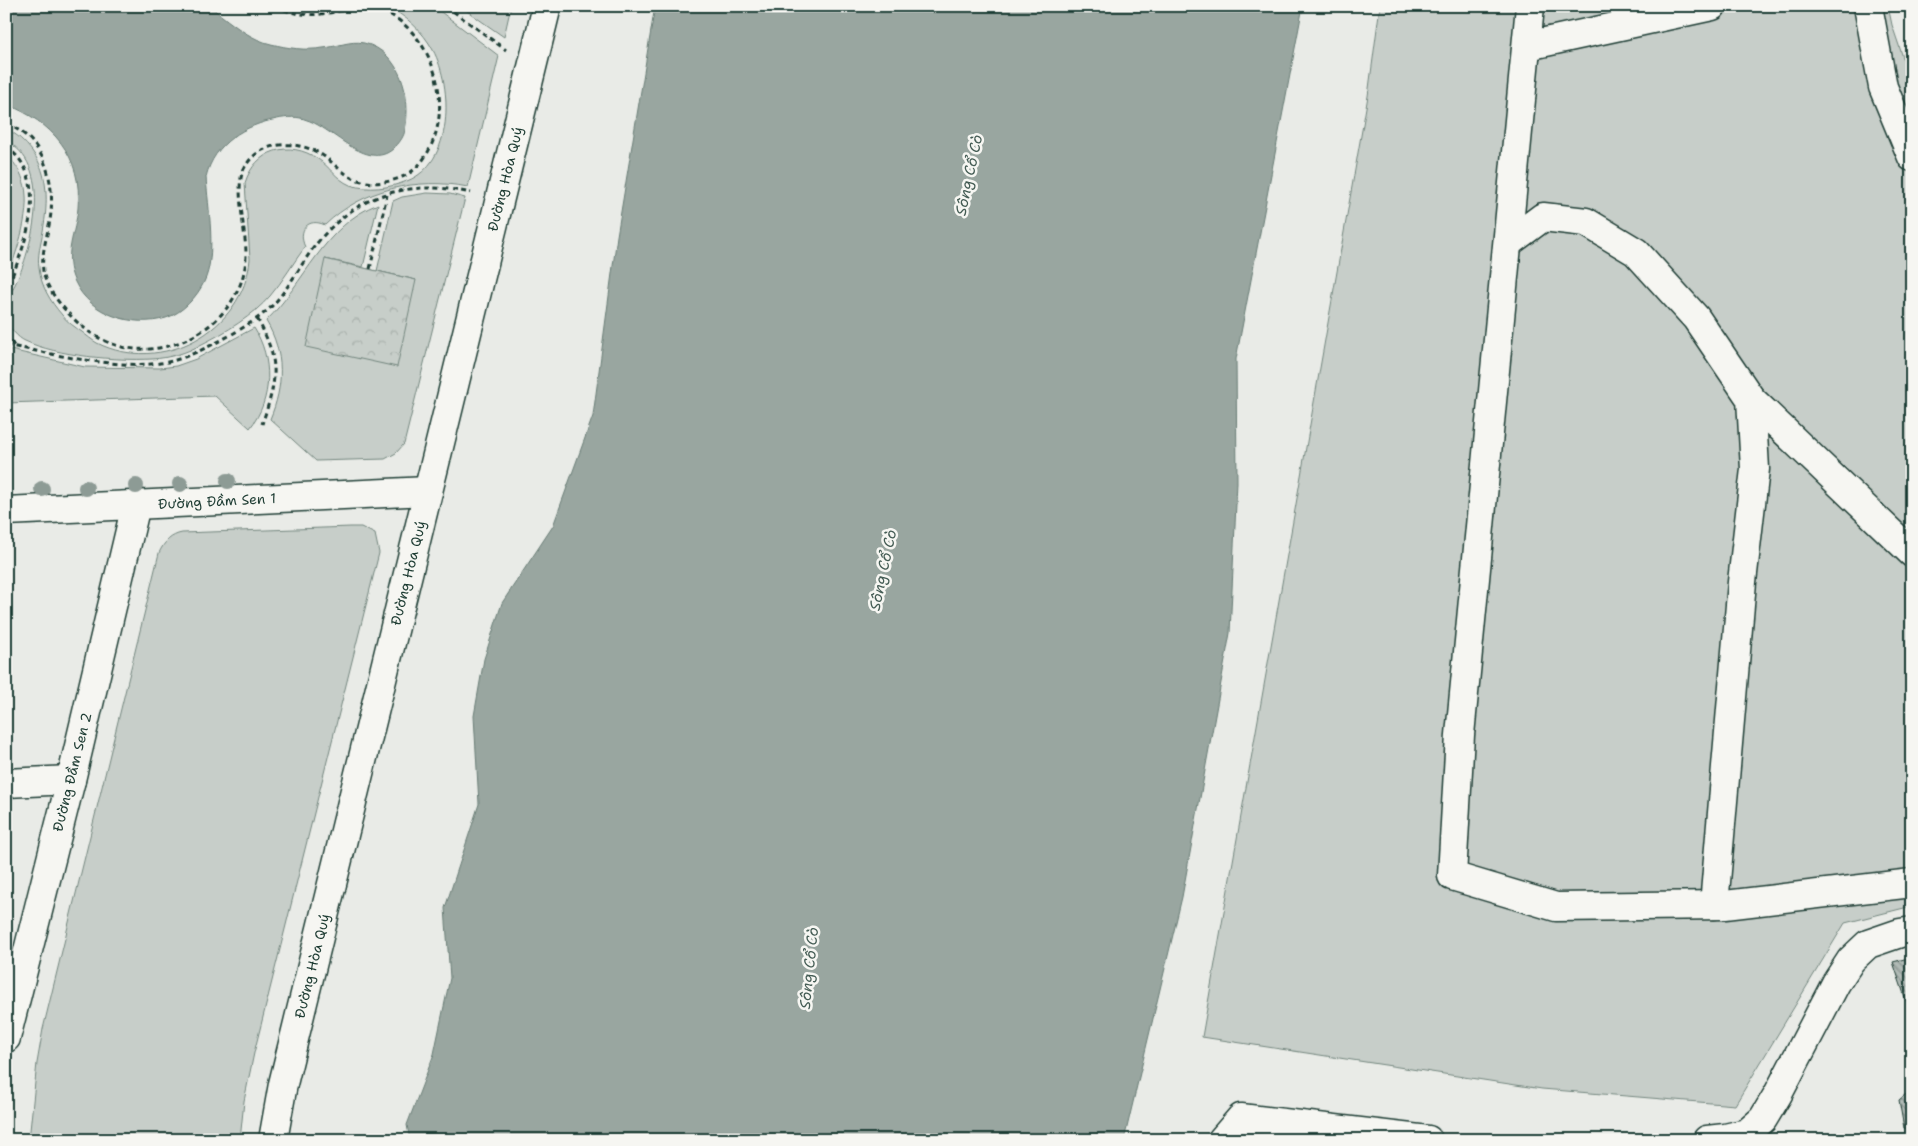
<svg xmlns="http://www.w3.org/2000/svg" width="1918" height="1146" font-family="'Shantell Sans',sans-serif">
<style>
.green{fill:#c7cec9;stroke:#73867e}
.forest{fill:url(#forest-crowns);stroke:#73867e}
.water{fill:#99a6a0;stroke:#687c75}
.building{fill:url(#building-back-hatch);stroke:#1f3d34}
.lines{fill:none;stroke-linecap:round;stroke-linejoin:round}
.minor-casing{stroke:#1f3d34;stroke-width:31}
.path{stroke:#1f3d34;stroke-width:3;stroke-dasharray:5 4;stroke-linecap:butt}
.minor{stroke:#f6f6f2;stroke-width:28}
.tree{fill:#8d9b95}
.labels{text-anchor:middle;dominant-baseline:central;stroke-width:5;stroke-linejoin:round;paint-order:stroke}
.street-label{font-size:14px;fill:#1f3d34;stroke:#f6f6f2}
.water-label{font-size:15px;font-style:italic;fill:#445c54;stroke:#f6f6f2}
</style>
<defs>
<pattern id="forest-crowns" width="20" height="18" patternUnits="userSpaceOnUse" patternTransform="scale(1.25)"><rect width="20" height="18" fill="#c7cec9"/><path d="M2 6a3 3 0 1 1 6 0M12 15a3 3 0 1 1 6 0" fill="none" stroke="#aab2ad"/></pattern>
<pattern id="building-back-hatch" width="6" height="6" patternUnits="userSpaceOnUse" patternTransform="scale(1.25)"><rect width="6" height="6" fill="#b0bab5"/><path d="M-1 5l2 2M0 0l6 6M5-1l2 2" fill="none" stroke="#8f9894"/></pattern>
</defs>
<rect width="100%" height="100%" fill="#e9ebe7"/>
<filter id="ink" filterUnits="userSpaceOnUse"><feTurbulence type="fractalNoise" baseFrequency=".02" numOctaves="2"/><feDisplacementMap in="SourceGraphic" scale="10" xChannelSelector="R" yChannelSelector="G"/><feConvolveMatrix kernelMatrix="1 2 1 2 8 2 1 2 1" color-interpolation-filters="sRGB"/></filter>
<g filter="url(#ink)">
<g class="green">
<path d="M386 6H433L499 56 468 187C417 177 362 189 325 225 308 217 297 230 305 247 293 263 283 281 270 296 253 316 226 332 202 344 187 353 169 358 152 359 117 361 57 356 25 341 18 338 8 327 6 319 3 302 13 290 19 276 34 239 52 164 6 141V129C17 134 25 142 32 151 49 174 48 203 43 231 41 243 37 256 39 268 41 286 50 301 62 315 67 322 75 327 82 332 87 336 92 340 97 343 161 375 244 331 250 259L245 183C255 150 289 139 318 159 330 167 336 179 350 185 368 191 390 188 407 181 454 163 453 87 433 50 423 31 405 15 386 6Z"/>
<polygon points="460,6 511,6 504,37"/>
<polygon points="1380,6 1888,6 1892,25 1912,84 1912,906 1845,923 1735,1105 1542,1089 1202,1037 1368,96"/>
<path d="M6 154C13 161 20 170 23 180 33 207 17 253 6 279Z"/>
<path d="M427 193 450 194 465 198 404 444 396 453 385 459 316 461 270 419C284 386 285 353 266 321 305 283 324 225 378 204L363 267 325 259 416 280 377 271 393 201 402 197Z"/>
<path d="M254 328C273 358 273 399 250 428L215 396 6 403V349L85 367 160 368 176 366 196 359Z"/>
<path d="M351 527H361L375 534 379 553 254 1053 244 1101 240 1140H29L37 1063 43 1029 159 553C164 542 171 535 182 533Z"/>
</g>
<polygon class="forest" points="325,259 416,280 397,367 306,347"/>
<g class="water">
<path d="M6 6C59 6 112 6 165 6 174 6 204 4 210 6 214 8 218 14 222 16 236 27 253 40 271 44 288 48 305 51 323 48 337 47 350 40 364 43 401 52 412 98 405 130 404 136 400 142 396 146 370 175 333 128 307 120 298 116 287 117 277 119 245 125 214 143 206 177 208 207 217 256 204 282 197 297 182 313 166 318 134 328 90 315 75 282 62 255 76 233 78 208 83 156 52 122 6 104Z"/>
<polygon points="655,6 1303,6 1236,359 1237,482 1230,633 1182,897 1124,1140 410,1140 407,1125 434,1054 450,978 445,908 479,804 474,716 484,659 502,603 553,526 593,416 617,236"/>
</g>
<g class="building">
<polygon points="1912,957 1912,1018 1893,962"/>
<polygon points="1912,1089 1912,1129 1904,1128 1899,1100"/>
</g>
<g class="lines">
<g class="minor-casing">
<g id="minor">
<polyline points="1530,6 1460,735 1452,876 1556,907 1725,905 1912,883"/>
<polyline points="1868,6 1883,87 1912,157"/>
<polyline points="1527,46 1712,6"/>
<polyline points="1508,243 1543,217 1586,222 1636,252 1696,318 1751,399 1755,469 1742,582 1714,905"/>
<polyline points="1751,399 1912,553"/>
<polyline points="6,511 428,491"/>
<polyline points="6,783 71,780"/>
<polyline points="6,1038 71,780 136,505"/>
<polyline points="273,1140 283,1084 547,6"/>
<polyline points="1222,1140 1241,1118 1428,1140"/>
<polyline points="1707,1140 1725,1138 1747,1133 1763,1119 1778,1094 1836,983 1851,960 1868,944 1900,933 1912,931"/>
</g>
</g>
<g class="path">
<polyline points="446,6 506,50"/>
<path d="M6 124C45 138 56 183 50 220 47 237 41 254 43 271 46 288 59 303 70 315 84 330 102 342 122 347 180 360 246 315 246 254 246 232 235 189 243 171 256 141 293 139 319 153 334 162 344 177 362 181 375 185 390 182 402 177 415 172 425 159 430 148 453 102 433 36 387 13 365 2 343 12 321 14 305 16 289 13 275 6"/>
<path d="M6 147C53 178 24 250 6 290"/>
<polyline points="370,269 387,195"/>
<path d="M257 318C280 362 278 377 262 424"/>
<polyline points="6,334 14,346"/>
<path d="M6 345C53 354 125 372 172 361 197 355 253 325 271 307 287 290 298 270 311 251 351 196 405 178 471 193"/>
</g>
<use href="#minor" class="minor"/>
</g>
<g class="tree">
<circle cx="228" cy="481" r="8"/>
<circle cx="180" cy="484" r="8"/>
<circle cx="136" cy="486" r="8"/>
<circle cx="86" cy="488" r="8"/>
<circle cx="42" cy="489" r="8"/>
</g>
</g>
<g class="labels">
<g class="street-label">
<text transform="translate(505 179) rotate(-76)">Đường Hòa Quý</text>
<text transform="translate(217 501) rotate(-3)">Đường Đầm Sen 1</text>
<text transform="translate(408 573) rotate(-76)">Đường Hòa Quý</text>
<text transform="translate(72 772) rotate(-76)">Đường Đầm Sen 2</text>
<text transform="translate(312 966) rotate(-76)">Đường Hòa Quý</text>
</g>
<g class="water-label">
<text transform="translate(969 175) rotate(-78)">Sông Cổ Cò</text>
<text transform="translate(883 570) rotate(-78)">Sông Cổ Cò</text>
<text transform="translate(809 968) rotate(-84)">Sông Cổ Cò</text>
</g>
</g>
<rect width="1918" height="1146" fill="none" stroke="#f6f6f2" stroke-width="25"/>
<rect x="12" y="12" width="1893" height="1121" fill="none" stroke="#1f3d34" stroke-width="2" filter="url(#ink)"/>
</svg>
